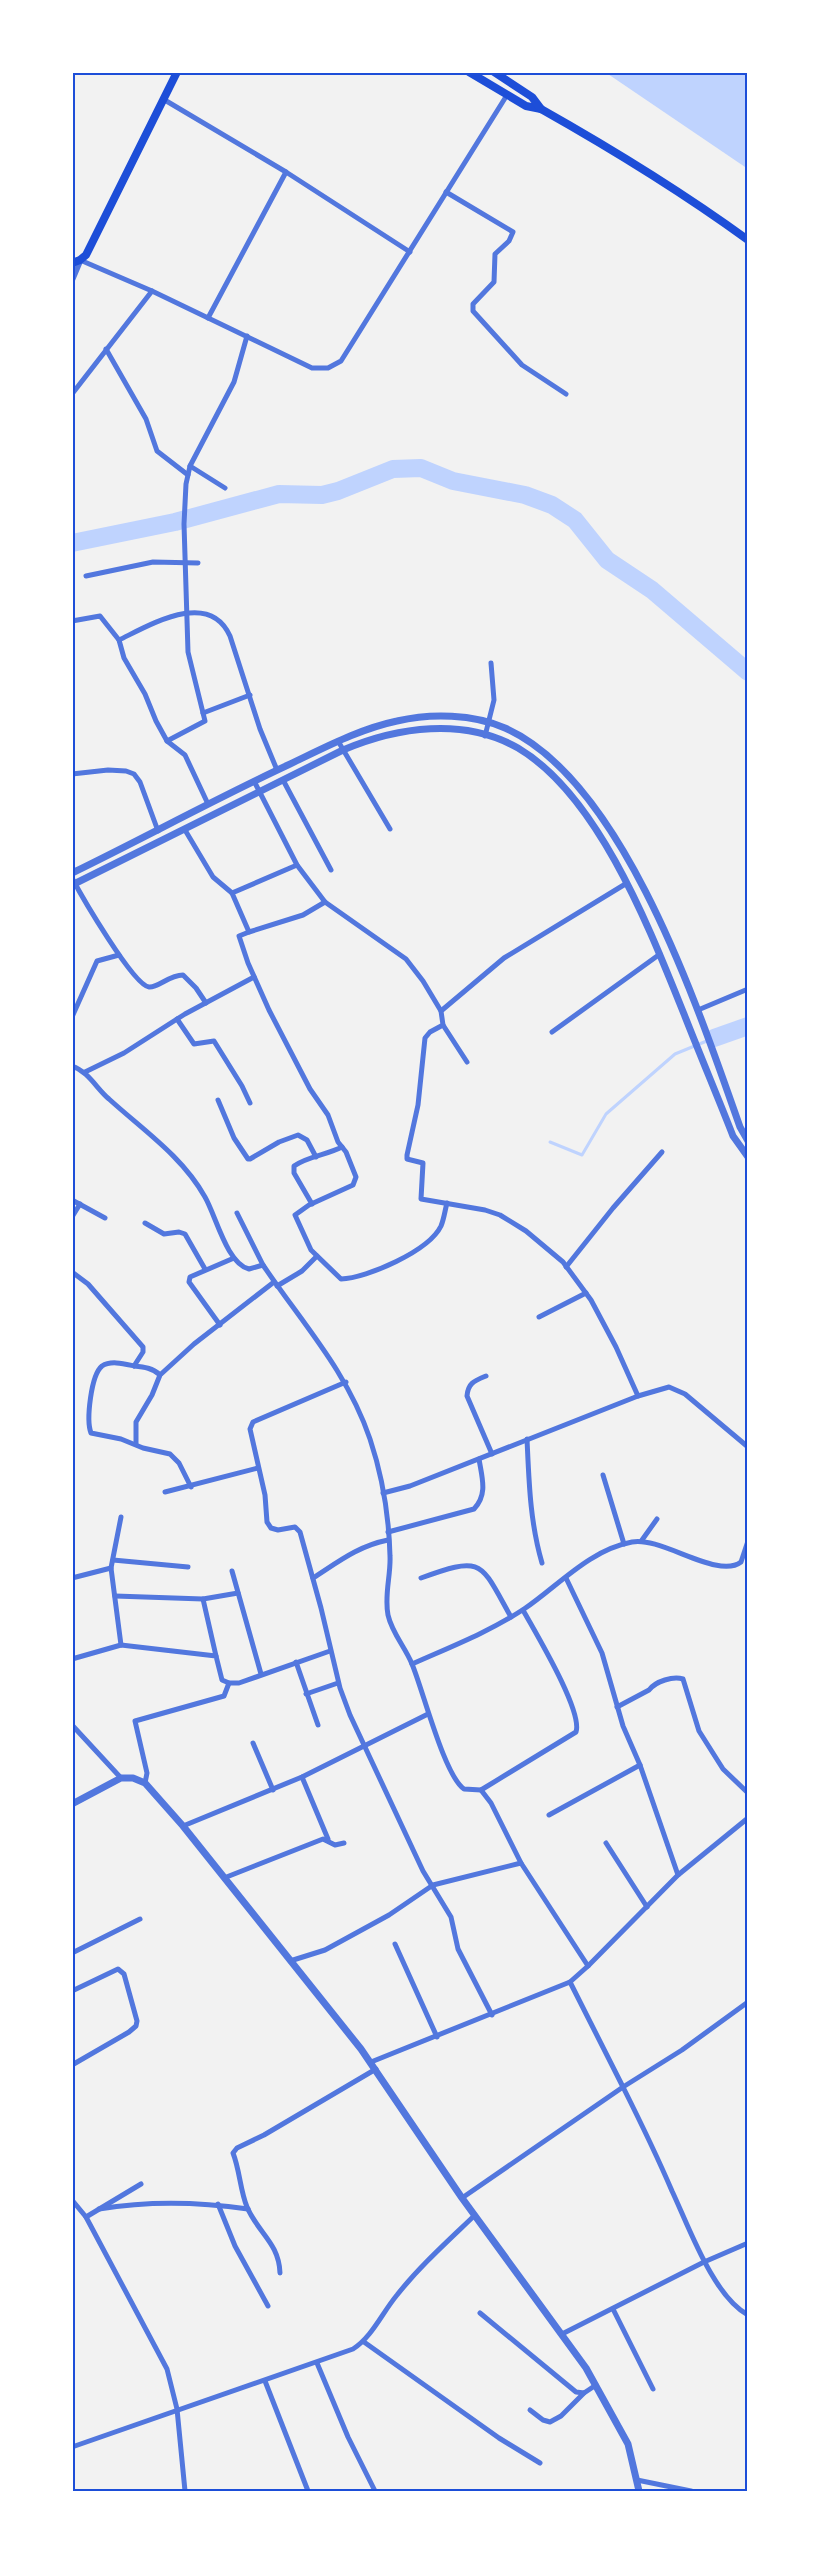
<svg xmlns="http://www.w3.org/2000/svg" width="820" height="2563" font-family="Poppins,sans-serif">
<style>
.water{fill:#bfd3fe}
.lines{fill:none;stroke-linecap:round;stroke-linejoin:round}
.stream{stroke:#bfd3fe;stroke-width:3}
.river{stroke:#bfd3fe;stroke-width:18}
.minor{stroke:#5277de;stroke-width:5}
.tertiary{stroke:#5277de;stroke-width:7}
.secondary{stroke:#1d4ed8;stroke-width:8}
.trunk{stroke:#1d4ed8;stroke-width:8}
.neatline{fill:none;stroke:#1d4ed8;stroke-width:2}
</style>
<rect width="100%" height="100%" fill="#f2f2f2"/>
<polygon class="water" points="605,72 748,72 748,169"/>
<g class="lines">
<polyline class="stream" points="550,1142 582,1155 606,1114 675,1054 714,1038"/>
<g class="river">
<polyline points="72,543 175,522 279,494 322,495 338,491 393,469 421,468 453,481 525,495 552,505 575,520 607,560 652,590 748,672"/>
<polyline points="714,1038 748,1026"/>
</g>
<g class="minor">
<polyline points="163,99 286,172 410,252"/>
<polyline points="446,192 513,232 509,241 495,254 494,282 473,304 473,311 522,365 566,394"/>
<polyline points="80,260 152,291 312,368 328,368 341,361 507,95"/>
<polyline points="208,318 286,172"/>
<polyline points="106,349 146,419 157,451 188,475"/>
<polyline points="72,394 152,291"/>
<polyline points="190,466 225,488"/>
<polyline points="86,576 153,562 198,563"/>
<polyline points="72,621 100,616 119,640 124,658 145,694 156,721 167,741 185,755 208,804"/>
<path d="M119 640C150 625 209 589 230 636L260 729 277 770"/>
<polyline points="203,713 250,695"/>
<polyline points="485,736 494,700 491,663"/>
<polyline points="167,741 205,721 188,652 184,524 186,484 190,466 234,382 247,336"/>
<polyline points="338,741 390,829"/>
<polyline points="72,774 108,770 126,771 134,774 140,782 158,831"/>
<polyline points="283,780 331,870"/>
<polyline points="254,781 297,865 325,902 406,959 423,981 441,1011"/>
<polyline points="185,830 213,877 232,893"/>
<path d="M297 865 232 893 249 932 239 936 248 963 269 1010 310 1089 328 1115 338 1142 346 1152 356 1177 353 1185 309 1205 295 1215 311 1250 341 1279C367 1278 429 1251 441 1226 444 1219 445 1210 447 1203"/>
<path d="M72 878C81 895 133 985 149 987 158 988 169 975 183 975L196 988 206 1003"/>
<polyline points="627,883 504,958 441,1011 443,1025 430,1032 425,1038 418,1105 407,1155 407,1159 423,1163 421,1199 485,1210 500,1215 526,1231 563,1262 591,1300 616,1347 638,1396"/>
<polyline points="249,932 303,915 325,902"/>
<polyline points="698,1010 748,989"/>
<polyline points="72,1017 97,961 119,955"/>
<polyline points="177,1019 194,1044 214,1041 242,1086 250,1103"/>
<polyline points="443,1025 467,1062"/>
<polyline points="552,1032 660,954"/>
<path d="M72 1066C89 1072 96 1088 109 1099 143 1130 182 1156 205 1197 216 1216 227 1264 249 1269L263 1265C302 1323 347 1371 370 1439 382 1475 389 1517 390 1556 391 1575 384 1595 388 1615 392 1633 405 1647 412 1664 423 1690 444 1775 464 1789L481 1790 576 1732C583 1711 535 1632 523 1610"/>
<polyline points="85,1072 124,1053 185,1014 254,977"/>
<polyline points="218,1100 234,1138 248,1159 250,1159 279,1142 298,1135 307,1140 316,1157"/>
<polyline points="72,1200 105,1218"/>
<path d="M312 1204 294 1173V1166C308 1156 327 1155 342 1147"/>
<polyline points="237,1213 263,1265"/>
<polyline points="72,1217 80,1204"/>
<polyline points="145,1223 164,1234 179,1232 185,1234 205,1269"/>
<polyline points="566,1267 613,1208 662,1152"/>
<polyline points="72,1272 88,1284 143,1347 143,1352 134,1366"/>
<polyline points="277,1286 302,1271 317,1256"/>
<polyline points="539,1317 586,1293"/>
<polyline points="220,1325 189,1282 190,1277 234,1258"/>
<path d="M160 1375C153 1368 144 1367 134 1366 125 1364 111 1360 102 1366 91 1375 86 1420 91 1433L121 1439 143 1448 170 1454 179 1463 191 1487"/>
<path d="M486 1376C474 1381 468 1383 467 1396L492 1454"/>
<polyline points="346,1382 253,1422 250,1429 265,1495 267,1522 271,1528 278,1530 295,1527 300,1532 321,1608 340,1688 350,1715 423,1871 451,1917 458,1949 492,2015"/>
<path d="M527 1439C529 1482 530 1522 542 1563"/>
<polyline points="136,1443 136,1422 152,1395 160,1375 194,1344 274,1282"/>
<polyline points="603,1475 624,1544"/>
<polyline points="165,1492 258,1468"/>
<polyline points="383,1493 410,1486 638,1396 669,1387 685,1394 748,1447"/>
<polyline points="121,1517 111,1568 121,1645"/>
<path d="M388 1532 474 1509C488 1494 482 1478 479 1459"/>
<polyline points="642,1540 657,1519"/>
<polyline points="113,1560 188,1567"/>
<polyline points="232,1571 261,1674"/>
<polyline points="72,1578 111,1568"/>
<path d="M313 1578C338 1562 358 1546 388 1540"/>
<path d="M421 1578C484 1555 480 1562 511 1617"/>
<polyline points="566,1578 602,1653 623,1726 640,1765 678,1875"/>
<polyline points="115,1596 203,1599 238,1593"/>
<polyline points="203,1599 216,1656"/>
<polyline points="72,1659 121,1645 216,1656 222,1680 229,1683 239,1683 330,1651"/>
<polyline points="296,1662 318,1725"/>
<path d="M412 1664C450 1647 489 1632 524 1609 558 1586 589 1550 632 1542 661 1536 718 1580 741 1562L748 1541"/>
<polyline points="306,1694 338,1683"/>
<path d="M617 1707 649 1690C656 1681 673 1676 683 1679L699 1731 723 1769 748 1793"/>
<polyline points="72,1725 121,1778"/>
<polyline points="253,1743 273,1790"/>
<polyline points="302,1777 328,1839"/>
<polyline points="145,1783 147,1773 135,1721 224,1696 229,1683"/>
<polyline points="481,1790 491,1803 521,1863 588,1966"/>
<polyline points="549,1815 640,1765"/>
<polyline points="183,1826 302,1777 428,1714"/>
<polyline points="606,1843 647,1907"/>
<polyline points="224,1878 323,1839 335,1845 344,1843"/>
<polyline points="395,1944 437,2037"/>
<polyline points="72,1953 140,1919"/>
<polyline points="290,1961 325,1950 389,1915 433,1885 521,1863"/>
<polyline points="570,1982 623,2087 682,2050 748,2002"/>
<polyline points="72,1991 118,1969 124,1974 137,2021 136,2026 129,2032 72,2065"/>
<polyline points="371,2062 570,1982 588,1966 678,1875 748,1818"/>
<path d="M462 2198 623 2087C640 2121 657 2156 672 2191 689 2227 713 2296 748 2315"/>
<polyline points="72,2200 86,2217 167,2369 177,2409 185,2491"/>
<polyline points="218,2204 235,2246 268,2306"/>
<path d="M99 2209C148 2201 199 2202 248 2209"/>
<polyline points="86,2217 141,2184"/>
<path d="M280 2273C279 2243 258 2233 247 2207 240 2190 240 2171 233 2153L237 2148 264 2135 376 2069"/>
<polyline points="613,2309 653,2389"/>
<polyline points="480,2313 576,2392 584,2393 596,2385"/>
<polyline points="562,2334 704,2262 748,2243"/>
<polyline points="364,2342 499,2438 540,2463"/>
<polyline points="317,2363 348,2437 375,2491"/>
<polyline points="265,2381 308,2491"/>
<polyline points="530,2410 543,2420 550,2422 561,2416 584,2393"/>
<path d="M72 2447 353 2349C372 2337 382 2313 397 2295 420 2266 448 2241 475 2215"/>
<polyline points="637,2480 691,2491"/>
</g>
<g class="tertiary">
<polyline points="72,279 80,260"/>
<path d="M72 873C144 838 215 799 288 765 324 748 359 729 397 721 431 713 473 714 505 728 624 781 699 1011 740 1127L748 1141"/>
<path d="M72 885 343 750C397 727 464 717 518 748 599 796 650 930 684 1014 700 1055 717 1095 733 1136L748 1157"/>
<polyline points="72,1804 121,1778 133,1778 145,1783 183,1826 361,2049 462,2198 586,2368 628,2444 639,2491"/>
</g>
<polyline class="secondary" points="72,263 80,260 86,255 177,72"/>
<g class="trunk">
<path d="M469 72 526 106 541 109C612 149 682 192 748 240"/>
<polyline points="494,72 532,97 541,109"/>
</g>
</g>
<rect width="820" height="2563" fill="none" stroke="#ffffff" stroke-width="147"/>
<rect x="74" y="74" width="672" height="2416" class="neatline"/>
</svg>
